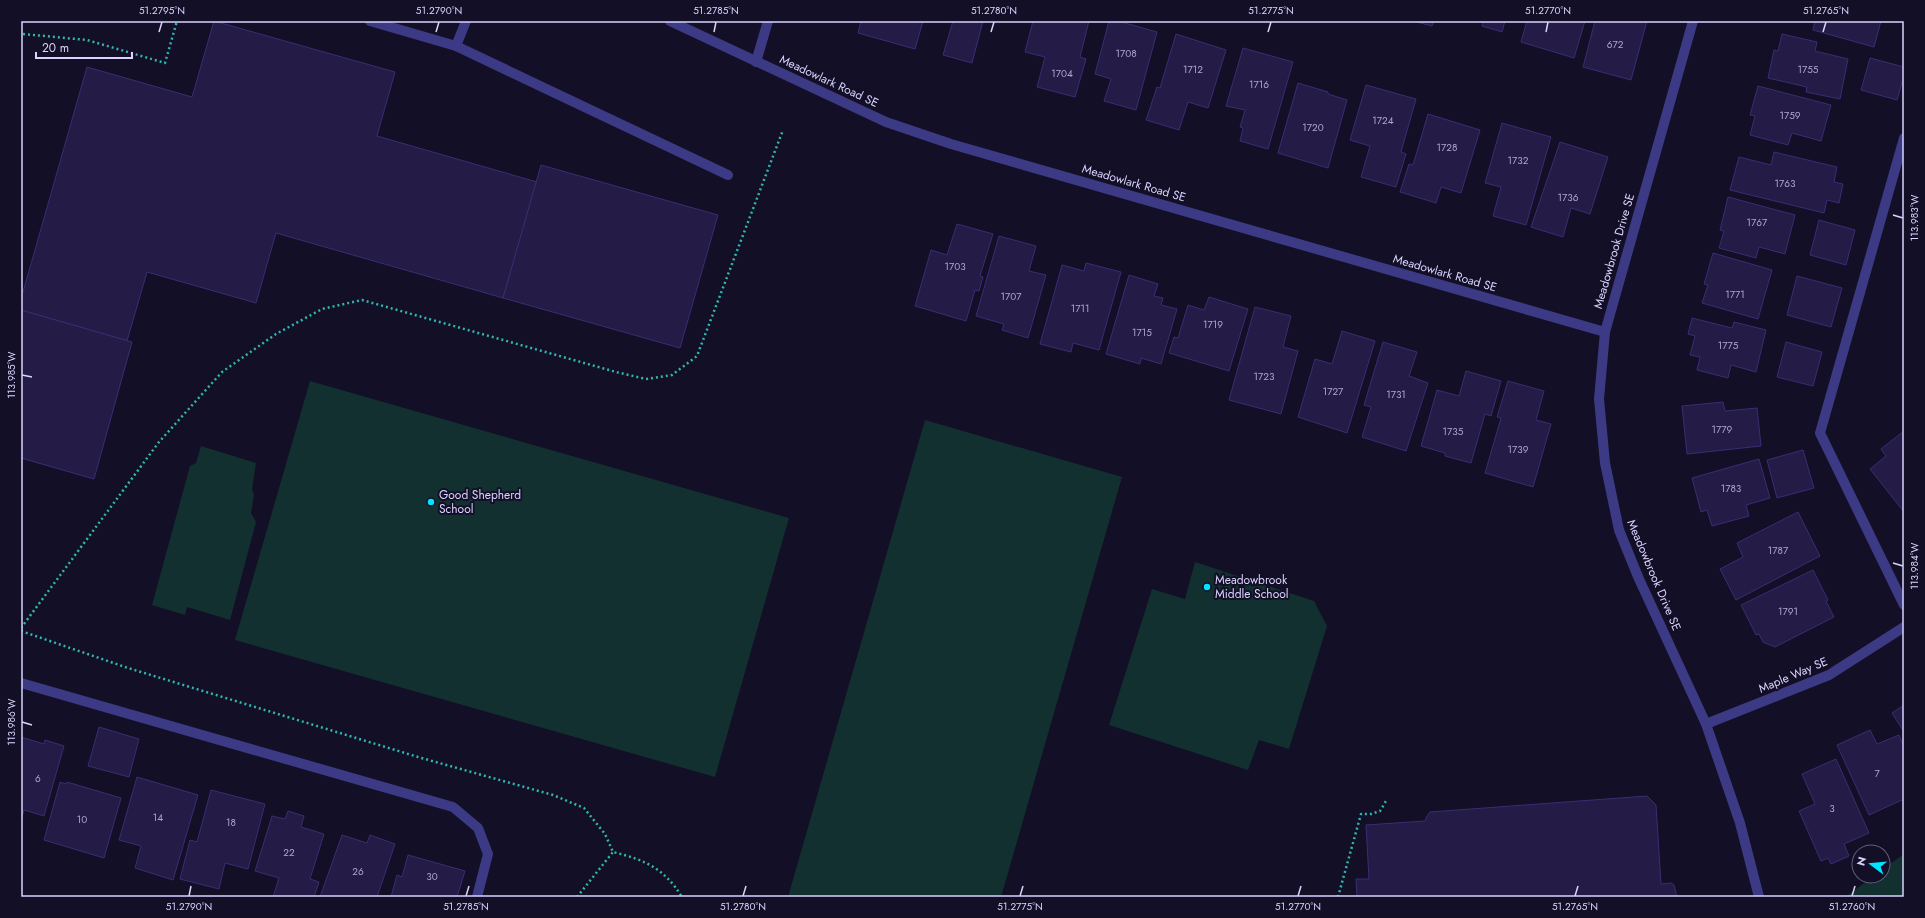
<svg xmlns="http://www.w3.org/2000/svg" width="1925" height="918" font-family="Jost,sans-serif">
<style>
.green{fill:#12302f}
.building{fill:#241b47;stroke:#3b2d73}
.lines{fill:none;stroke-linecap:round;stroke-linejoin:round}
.path{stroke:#2fb8b0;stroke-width:2.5;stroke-dasharray:2 3;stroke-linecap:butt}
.service{stroke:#3d3a85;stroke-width:10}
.minor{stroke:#3d3a85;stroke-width:10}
.ticks{fill:none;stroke:#d9d4ff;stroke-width:1.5}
.poi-dot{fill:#00e5ff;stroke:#130f26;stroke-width:1.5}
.labels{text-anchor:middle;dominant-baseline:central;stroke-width:4;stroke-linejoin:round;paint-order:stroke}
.number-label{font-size:10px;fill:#aca6d1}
.street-label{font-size:12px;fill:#d9d4ff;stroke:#130f26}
.poi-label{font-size:12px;fill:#d9d4ff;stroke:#130f26;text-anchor:start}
.neatline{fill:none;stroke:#d9d4ff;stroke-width:1.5}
.ticks-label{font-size:10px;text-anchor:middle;fill:#d9d4ff}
</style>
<rect width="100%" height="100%" fill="#130f26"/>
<g class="green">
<polygon points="310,381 789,518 715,777 235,640"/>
<polygon points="925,420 1122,477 1001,897 788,897"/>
<polygon points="201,446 256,463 252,489 254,495 251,513 256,522 230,620 187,607 185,615 152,605 190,466 196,463"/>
<polygon points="1195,562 1314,601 1327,626 1289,749 1259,740 1248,770 1109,725 1152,589 1185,599"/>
<polygon points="1904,854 1904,897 1845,897 1874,876 1883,876 1883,869"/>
</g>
<g class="building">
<polygon points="214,21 395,72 377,136 537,182 503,298 276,233 256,303 147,272 127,341 21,310 21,299 87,67 192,97"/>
<polygon points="861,21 923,21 915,49 858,33"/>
<polygon points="953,21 983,21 972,63 943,55"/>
<polygon points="1033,21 1089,21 1080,57 1086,59 1075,97 1037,87 1045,57 1025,52"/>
<polygon points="1109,21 1118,21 1157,32 1136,110 1104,101 1111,79 1095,74"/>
<polygon points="1413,21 1434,21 1432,26"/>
<polygon points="1479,21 1505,21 1502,32 1482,26 1483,22"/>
<polygon points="1527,21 1585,21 1574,58 1521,42"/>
<polygon points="1595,21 1647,21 1631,80 1583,67"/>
<polygon points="1815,21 1881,21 1874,47 1813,30"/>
<polygon points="1176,34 1226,50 1208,108 1188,102 1179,130 1146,120 1157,87 1160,88"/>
<polygon points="1782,34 1817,42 1815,51 1848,59 1840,99 1806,92 1807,87 1768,78 1774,50 1778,51"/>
<polygon points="1243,48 1293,62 1268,149 1240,141 1243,128 1240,127 1245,110 1226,106"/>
<polygon points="1870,58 1904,67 1904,76 1897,100 1861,90"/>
<polygon points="1298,83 1328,92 1328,94 1347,100 1328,168 1278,153"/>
<polygon points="1366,85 1416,99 1401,152 1406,154 1396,187 1361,177 1370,146 1350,140"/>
<polygon points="1758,86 1831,105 1821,141 1792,133 1788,145 1750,135 1755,116 1750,115"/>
<polygon points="1428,114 1480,130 1461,193 1441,187 1436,203 1400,192 1409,164 1413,165"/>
<polygon points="1502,123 1551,137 1526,225 1493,216 1501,187 1485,183"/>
<polygon points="1560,142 1608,157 1590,214 1571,208 1563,237 1531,227"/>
<polygon points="1774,152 1837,167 1834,182 1843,184 1839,203 1827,200 1824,213 1730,190 1739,157 1771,165"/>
<polygon points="541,165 718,215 680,348 503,298"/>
<polygon points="1728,197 1795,215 1785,254 1759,247 1756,258 1719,248 1724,231 1720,230"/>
<polygon points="1819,220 1855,230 1846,265 1810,255"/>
<polygon points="957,224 993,234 980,276 983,277 979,291 975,290 966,321 915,306 931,250 947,255"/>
<polygon points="999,236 1036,246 1029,271 1046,275 1028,338 1002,330 1004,324 976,316"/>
<polygon points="1713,253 1772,270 1758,319 1702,303 1708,285 1704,284"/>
<polygon points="1086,263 1121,272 1099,350 1073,343 1071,352 1040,344 1062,265 1084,271"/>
<polygon points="1129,275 1158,284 1154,296 1163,298 1161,305 1177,309 1161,364 1141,358 1140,364 1106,354"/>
<polygon points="1797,276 1842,288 1831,327 1787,315"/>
<polygon points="1209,297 1248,309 1229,371 1169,353 1174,337 1178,338 1188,305 1204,310"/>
<polygon points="1255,307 1291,316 1283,347 1298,351 1281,414 1229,400"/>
<polygon points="21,310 132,342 94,479 21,458"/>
<polygon points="1692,318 1732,328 1734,322 1766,330 1756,372 1731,365 1728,378 1697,370 1700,357 1690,355 1695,336 1688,334"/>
<polygon points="1342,331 1375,341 1347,433 1298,417 1315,359 1332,364"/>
<polygon points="1383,342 1417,352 1409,376 1428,383 1406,451 1362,437 1371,407 1364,405"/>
<polygon points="1786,342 1822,352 1813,386 1777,377"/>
<polygon points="1466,371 1501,381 1491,416 1485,414 1471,463 1445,456 1445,453 1421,446 1437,390 1459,396"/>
<polygon points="1508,381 1544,391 1536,420 1551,424 1533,487 1485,473 1501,418 1497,417"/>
<polygon points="1723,402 1725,411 1757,408 1761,446 1687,454 1682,406"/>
<polygon points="1904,431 1904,512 1870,469 1886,456 1881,449"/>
<polygon points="1803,450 1814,488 1777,498 1767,460"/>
<polygon points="1759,459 1770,498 1746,505 1749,516 1712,526 1707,510 1701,512 1692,478"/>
<polygon points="1798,512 1820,556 1736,600 1720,569 1743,557 1737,543"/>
<polygon points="1813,570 1828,600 1826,601 1834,617 1775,647 1763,642 1759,634 1756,635 1741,605"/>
<polygon points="1904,705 1904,732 1892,713"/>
<polygon points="99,727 139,739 129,777 88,766"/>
<polygon points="1870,730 1877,744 1899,735 1904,747 1904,799 1869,815 1837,745"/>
<polygon points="21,737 44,744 45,740 64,746 44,816 24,810 21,821"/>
<polygon points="1836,759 1869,833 1844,844 1849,856 1831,864 1828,858 1821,861 1799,811 1815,804 1802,774"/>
<polygon points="137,777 198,795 173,880 135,868 141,846 119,840"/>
<polygon points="60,782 66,784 67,782 121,798 104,858 44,840"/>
<polygon points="211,790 265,804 248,869 225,863 219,889 180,879 190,840 197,842"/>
<polygon points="1647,796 1656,805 1661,884 1671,883 1674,885 1677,897 1357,897 1356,879 1369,879 1366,825 1425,821 1427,816 1430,812"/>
<polygon points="288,811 304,816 301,827 324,834 310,879 319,882 314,897 273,897 279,878 255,871 272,816 285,819"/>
<polygon points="342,835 367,843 370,835 395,844 377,897 320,897"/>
<polygon points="408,855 465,871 457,897 391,897 397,875 402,877"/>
</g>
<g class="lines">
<g class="path">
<polyline points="23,34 87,40 165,63 177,21"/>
<polyline points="21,628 159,442 222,372 276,334 322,309 362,300 616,372 646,379 672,375 697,356 783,130"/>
<path d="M21 631 128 668 418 757 553 795 584 808 605 834 613 852C645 860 664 868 682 897"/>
<polyline points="577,897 613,852"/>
<polyline points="1338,897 1361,814 1371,814 1380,811 1386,801"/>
</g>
<g class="service">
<polyline points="370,21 456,46 728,175"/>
<polyline points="456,46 466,21"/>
<polyline points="1904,138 1820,433 1904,605"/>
<polyline points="21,683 453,807 478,828 488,854 477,897"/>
</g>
<g class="minor">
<polyline points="670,21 886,122 951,144 1605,332"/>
<polyline points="1693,21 1605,332 1599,399 1605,463 1619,530 1639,579 1706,724 1740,823 1759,897"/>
<polyline points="756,62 768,21"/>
<polyline points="1706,724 1829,675 1904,627"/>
</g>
</g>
<path class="ticks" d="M159 32 162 22M436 32 439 22M714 32 716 22M991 32 994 22M1268 32 1271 22M1546 32 1548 22M1823 32 1826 22M1893 215 1903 218M22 375 32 377M1893 563 1903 566M22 722 32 725M189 896 191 886M466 896 469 886M743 896 746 886M1020 896 1023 886M1298 896 1301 886M1575 896 1578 886M1852 896 1855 886"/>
<g class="poi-dot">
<circle cx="431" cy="502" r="4"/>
<circle cx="1207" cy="587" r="4"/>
</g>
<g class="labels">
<g class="number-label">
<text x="1615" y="44">672</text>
<text x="1126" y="53">1708</text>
<text x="1193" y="69">1712</text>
<text x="1808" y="69">1755</text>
<text x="1062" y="73">1704</text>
<text x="1259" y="84">1716</text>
<text x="1790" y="115">1759</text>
<text x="1383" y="120">1724</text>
<text x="1313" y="127">1720</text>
<text x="1447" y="147">1728</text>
<text x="1518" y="160">1732</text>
<text x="1785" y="183">1763</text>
<text x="1568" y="197">1736</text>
<text x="1757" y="222">1767</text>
<text x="955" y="266">1703</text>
<text x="1735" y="294">1771</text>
<text x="1011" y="296">1707</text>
<text x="1080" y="308">1711</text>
<text x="1213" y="324">1719</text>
<text x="1142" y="332">1715</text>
<text x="1728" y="345">1775</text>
<text x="1264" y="376">1723</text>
<text x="1333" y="391">1727</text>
<text x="1396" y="394">1731</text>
<text x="1722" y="429">1779</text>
<text x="1453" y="431">1735</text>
<text x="1518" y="449">1739</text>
<text x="1731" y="488">1783</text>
<text x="1778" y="550">1787</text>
<text x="1788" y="611">1791</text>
<text x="1877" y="773">7</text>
<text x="38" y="778">6</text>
<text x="1832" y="808">3</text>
<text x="158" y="817">14</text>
<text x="82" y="819">10</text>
<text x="231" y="822">18</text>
<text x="289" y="852">22</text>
<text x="358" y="871">26</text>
<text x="432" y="876">30</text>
</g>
<g class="street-label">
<text transform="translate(829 81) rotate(25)">Meadowlark Road SE</text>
<text transform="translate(1134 183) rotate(16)">Meadowlark Road SE</text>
<text transform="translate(1614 251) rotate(-74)">Meadowbrook Drive SE</text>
<text transform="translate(1445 273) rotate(16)">Meadowlark Road SE</text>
<text transform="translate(1654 575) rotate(67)">Meadowbrook Drive SE</text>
<text transform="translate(1793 675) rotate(-23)">Maple Way SE</text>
</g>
<g class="poi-label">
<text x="439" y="495">Good Shepherd<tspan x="439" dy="14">School</tspan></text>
<text x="1215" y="580">Meadowbrook<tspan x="1215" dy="14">Middle School</tspan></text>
</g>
</g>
<rect width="1925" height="918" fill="none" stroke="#130f26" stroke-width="44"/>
<g transform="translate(1871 864) rotate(286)"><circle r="19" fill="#130f26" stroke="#625e7d"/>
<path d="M0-3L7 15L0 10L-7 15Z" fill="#00e5ff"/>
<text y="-6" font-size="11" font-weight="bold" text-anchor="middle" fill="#d9d4ff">N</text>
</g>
<path d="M36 52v6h96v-6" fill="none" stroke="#d9d4ff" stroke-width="2"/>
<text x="42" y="52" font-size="12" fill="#d9d4ff" stroke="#130f26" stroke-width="3" paint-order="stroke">20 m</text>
<rect x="22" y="22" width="1881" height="874" class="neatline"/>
<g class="ticks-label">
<text x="162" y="14">51.2795°N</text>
<text x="439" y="14">51.2790°N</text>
<text x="716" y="14">51.2785°N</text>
<text x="994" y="14">51.2780°N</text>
<text x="1271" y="14">51.2775°N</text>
<text x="1548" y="14">51.2770°N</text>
<text x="1826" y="14">51.2765°N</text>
<text transform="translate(1914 218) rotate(-90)" y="4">113.983°W</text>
<text transform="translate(11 375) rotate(-90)" y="4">113.985°W</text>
<text transform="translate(1914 566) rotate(-90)" y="4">113.984°W</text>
<text transform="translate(11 722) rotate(-90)" y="4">113.986°W</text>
<text x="189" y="910">51.2790°N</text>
<text x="466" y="910">51.2785°N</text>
<text x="743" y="910">51.2780°N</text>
<text x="1020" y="910">51.2775°N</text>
<text x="1298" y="910">51.2770°N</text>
<text x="1575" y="910">51.2765°N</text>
<text x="1852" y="910">51.2760°N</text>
</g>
</svg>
